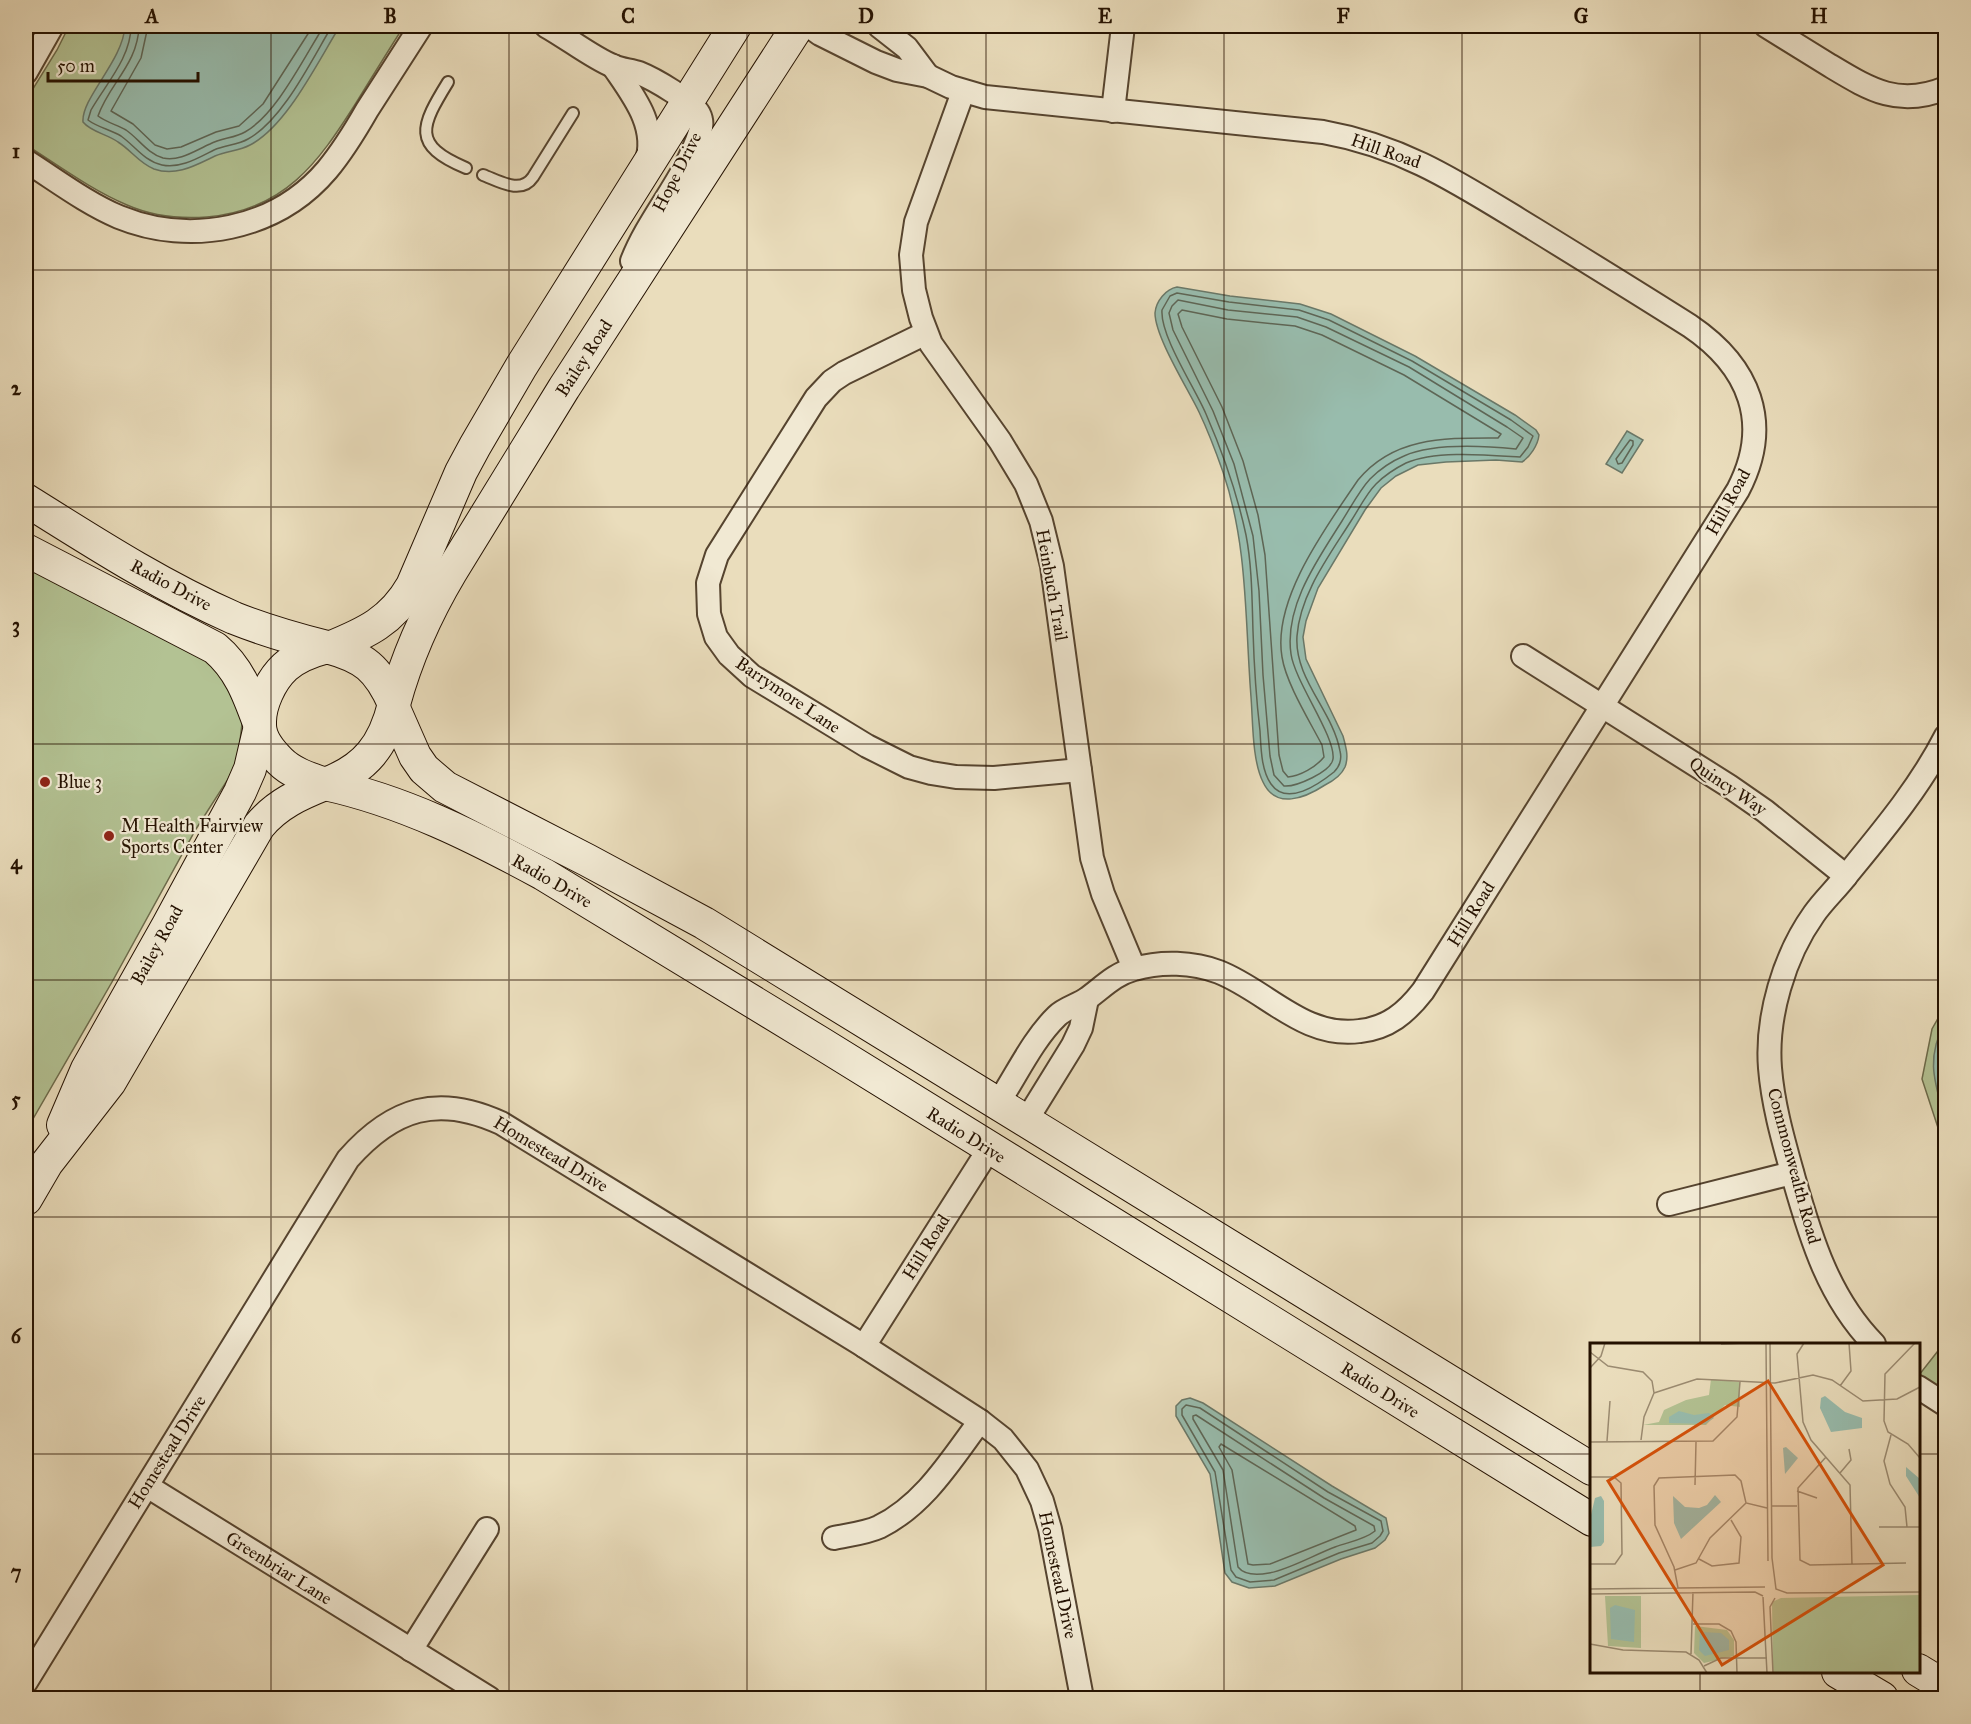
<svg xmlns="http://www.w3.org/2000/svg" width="1971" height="1724" font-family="'IM FELL Great Primer',serif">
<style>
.green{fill:#b3c293;stroke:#6c6a4a;stroke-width:1.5}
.water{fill:#98bcad;stroke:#6a7868;stroke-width:1.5}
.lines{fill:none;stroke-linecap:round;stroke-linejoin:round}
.shore{stroke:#5e6656;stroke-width:1.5}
.lane-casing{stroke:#56442f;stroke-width:14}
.street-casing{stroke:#56442f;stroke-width:26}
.secondary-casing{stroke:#241100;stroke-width:34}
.lane{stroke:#f1e9d3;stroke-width:10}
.street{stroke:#f1e9d3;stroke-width:22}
.secondary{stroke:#f1e9d3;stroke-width:32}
.grid{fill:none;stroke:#241100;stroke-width:1.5;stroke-opacity:0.55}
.poi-dot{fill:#8f2418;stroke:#f1e9d3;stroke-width:2}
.labels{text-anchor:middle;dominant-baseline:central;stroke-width:4.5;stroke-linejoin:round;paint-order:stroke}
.street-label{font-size:18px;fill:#241100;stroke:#f1e9d3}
.poi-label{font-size:18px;fill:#241100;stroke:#f1e9d3;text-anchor:start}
.inset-road{fill:none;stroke:#9b8b71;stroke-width:1.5}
.view{fill:#d4520b;fill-opacity:0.15;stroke:#d4520b;stroke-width:3}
.inset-edge{fill:none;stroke:#241100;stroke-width:3}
.neatline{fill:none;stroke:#241100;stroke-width:2}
.grid-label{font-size:20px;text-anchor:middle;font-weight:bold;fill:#241100}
</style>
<rect width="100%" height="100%" fill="#eaddbc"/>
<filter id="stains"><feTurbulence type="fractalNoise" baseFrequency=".00333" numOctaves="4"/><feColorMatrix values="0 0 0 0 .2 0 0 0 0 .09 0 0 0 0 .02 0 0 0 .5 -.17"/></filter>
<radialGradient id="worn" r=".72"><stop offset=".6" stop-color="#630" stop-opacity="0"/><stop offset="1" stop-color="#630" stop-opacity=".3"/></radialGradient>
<g class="green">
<path d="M69 26H404C388 51 372 77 356 103 318 163 285 210 207 217 180 219 152 216 127 205 91 190 58 165 26 145V100L57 50Z"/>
<polygon points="26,550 202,640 246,689 238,758 232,773 196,829 112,982 26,1131"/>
<polygon points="1945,1006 1945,1149 1922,1079 1932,1029"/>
<polygon points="1945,1342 1945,1405 1919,1387 1919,1375"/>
</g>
<g class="water">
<path d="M125 26H340C318 61 287 126 250 145 239 151 226 151 215 156 196 165 176 177 154 169 139 163 131 150 118 142 107 134 91 132 83 122 81 98 123 61 125 26Z"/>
<path d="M1177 287 1230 296 1300 304 1331 314 1415 356 1515 415 1536 430 1539 435C1538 445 1530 457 1522 462L1496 460 1446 462 1418 465 1396 476 1381 488 1365 510 1318 588 1306 621 1303 637 1306 659 1343 736C1346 747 1349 757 1345 767 1341 776 1333 781 1325 785 1305 798 1276 810 1263 782 1252 760 1253 722 1251 697 1245 621 1248 545 1223 472 1216 452 1208 431 1199 412 1188 389 1155 337 1155 313 1156 301 1166 289 1177 287Z"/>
<polygon points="1627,431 1643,440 1622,473 1606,464"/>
<path d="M1945 1022H1946L1945 1120C1935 1083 1925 1059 1945 1022Z"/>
<polygon points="1190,1398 1203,1403 1332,1486 1386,1518 1389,1533 1385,1540 1375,1548 1341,1559 1275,1586 1249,1588 1232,1582 1225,1573 1210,1474 1176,1416 1176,1406 1182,1400"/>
</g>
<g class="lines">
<g class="shore">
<path d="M131 26C131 57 106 84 91 110L88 120C97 127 111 130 121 136 135 146 144 161 162 165 180 169 198 158 214 150 225 145 238 145 248 139 283 120 312 59 332 26"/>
<path d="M139 26C138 64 109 84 98 116 106 122 117 125 126 130 139 139 147 153 163 158 179 162 196 150 210 144 221 138 235 138 245 132 277 114 304 57 324 26"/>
<polyline points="148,26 141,58 111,111 133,124 155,145 167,149 181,147 216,132 239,126 263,104 313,26"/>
<path d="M1177 293 1229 302 1299 310 1329 320 1412 361 1511 420 1533 436 1528 447 1520 457C1488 455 1435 450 1406 463 1396 468 1385 475 1376 484 1366 494 1359 509 1351 521 1329 556 1300 594 1297 636 1294 679 1333 711 1340 751 1342 759 1340 766 1334 772 1319 784 1287 807 1271 784 1261 770 1261 747 1260 731 1256 697 1254 664 1253 631 1252 599 1252 566 1246 535 1237 493 1223 453 1206 414 1195 388 1160 336 1162 310L1170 296Z"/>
<path d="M1178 300 1228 310 1297 317 1326 327 1409 367 1507 427 1523 438 1516 449C1485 446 1433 443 1404 456 1392 461 1379 470 1370 479 1359 491 1351 507 1342 521 1318 559 1284 606 1291 654 1295 682 1336 737 1333 759 1331 772 1296 787 1284 786L1274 775 1270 756 1263 675 1259 591 1253 536 1234 464 1213 411 1173 330 1169 313 1172 306Z"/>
<path d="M1182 310 1227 319 1295 326 1322 335 1404 375 1501 434 1498 438C1446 438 1394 436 1358 480 1327 526 1272 599 1282 657 1286 683 1309 720 1322 745L1324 757C1316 767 1300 776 1288 777L1283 771 1279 755 1265 555 1258 515 1243 461 1222 407 1182 327 1178 314Z"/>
<polygon points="1630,440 1633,441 1633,445 1622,463 1618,464 1616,459"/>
<path d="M1946 1036C1937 1060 1939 1076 1946 1099"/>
<polygon points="1186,1405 1200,1408 1328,1492 1381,1521 1383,1531 1380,1536 1372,1543 1339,1553 1274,1580 1250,1582 1236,1577 1231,1570 1215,1472 1182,1415 1182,1409"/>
<path d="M1196 1415 1324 1498 1374 1526 1375 1531C1364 1540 1348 1542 1335 1547 1316 1554 1288 1570 1269 1573 1258 1575 1245 1576 1238 1567L1223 1470 1193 1419V1416Z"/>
<polygon points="1221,1444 1355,1526 1356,1530 1270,1564 1253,1565 1248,1564 1232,1470 1219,1447"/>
</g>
<g class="lane-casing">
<g id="lane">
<path d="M448 82C421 126 411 145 466 168"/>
<path d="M483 175C499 181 521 195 533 177L573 113"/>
</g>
</g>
<g class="street-casing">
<g id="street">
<path d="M546 26C566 37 593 58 613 66 621 70 631 70 639 73 654 79 692 101 699 114 702 120 702 126 700 132 686 178 649 217 632 261"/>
<path d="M809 26 820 34 876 62 897 70 928 76 951 87 985 97 1323 132C1407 147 1463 186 1534 229 1586 261 1638 293 1690 326 1749 366 1773 423 1738 490L1423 991C1406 1013 1388 1028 1360 1031 1304 1039 1267 991 1219 972 1193 962 1161 961 1134 969 1115 974 1103 987 1088 998 1079 1005 1065 1008 1057 1016 1033 1039 1016 1076 998 1103"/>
<polyline points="879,26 907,48 928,76"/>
<path d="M1766 26C1787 39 1808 52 1829 65 1869 89 1898 108 1946 88"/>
<path d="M613 66C632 94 659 127 646 163"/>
<polyline points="26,72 52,26"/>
<polyline points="963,92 916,222 911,255 914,290 921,318 931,344 1000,441 1026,484 1041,521 1052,566 1092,858 1103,894 1134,968"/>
<polyline points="1113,111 1123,26"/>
<path d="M26 161C56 180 86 203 119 217 190 246 276 230 327 170 342 152 355 131 367 110 385 82 403 54 421 26"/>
<polyline points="926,333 844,373 832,381 816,398 717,555 708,583 709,614 716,637 729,655 752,676 867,746 909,767 931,773 956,777 994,778 1080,770"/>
<polyline points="1523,656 1729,786 1765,811 1846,876"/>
<polyline points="1026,1121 1073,1045 1081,1028 1087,999"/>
<polyline points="1669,1204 1792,1173"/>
<path d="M1874 1344C1829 1298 1811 1239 1794 1179 1784 1143 1773 1106 1770 1068 1766 1017 1784 956 1814 914 1823 901 1836 889 1846 876 1882 832 1920 787 1946 736"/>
<polyline points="864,1346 989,1149"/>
<polyline points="1918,1387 1946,1405"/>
<polyline points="147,1486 489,1698"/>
<path d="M834 1538C848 1535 866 1533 879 1527 924 1505 951 1460 980 1421"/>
<polyline points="411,1650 487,1529"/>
<path d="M26 1682 348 1159C393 1108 438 1094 501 1123L864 1346 980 1421 1003 1439 1027 1469 1042 1501 1050 1529 1082 1698"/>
</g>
</g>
<g class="secondary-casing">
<g id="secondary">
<path d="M26 500C93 542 161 586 234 618 264 630 295 639 327 647"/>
<path d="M26 550 215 648C240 669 249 696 260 726"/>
<path d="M327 647C364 657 378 668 394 704 384 745 366 769 325 784 308 778 292 773 280 761 271 752 260 738 260 725 259 705 271 680 285 667 297 656 312 651 327 647Z"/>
<path d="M329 648C366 633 392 621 412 586L461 472 475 446 521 367 735 26"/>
<path d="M394 704C407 656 426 614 451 572L564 388 798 26"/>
<polyline points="393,706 415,756 424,769 445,787 587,860 704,923 1592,1469"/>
<path d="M325 784C403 801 473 836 543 874L819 1042 1592 1520"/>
<polyline points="63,1125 87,1069 168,925 240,792 250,769 260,726"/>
<path d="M26 1199 47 1163 110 1082 259 826C277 804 300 794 325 784"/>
<polyline points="1918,1670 1946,1687"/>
<polyline points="1838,1672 1882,1698"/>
</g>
</g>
<use href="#lane" class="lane"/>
<use href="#street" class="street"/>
<use href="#secondary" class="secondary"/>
</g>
<path class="grid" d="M271 26V1698M509 26V1698M747 26V1698M986 26V1698M1224 26V1698M1462 26V1698M1700 26V1344M26 270H1946M26 507H1946M26 744H1946M26 980H1946M26 1217H1946M26 1454H1592M1918 1454H1946M1700 1672V1698"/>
<g class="poi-dot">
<circle cx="45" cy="782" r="6"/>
<circle cx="109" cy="836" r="6"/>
</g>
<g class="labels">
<g class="street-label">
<text transform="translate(1386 151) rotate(19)">Hill Road</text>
<text transform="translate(677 172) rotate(-63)">Hope Drive</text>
<text transform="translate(584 358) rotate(-57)">Bailey Road</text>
<text transform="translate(1728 502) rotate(-61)">Hill Road</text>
<text transform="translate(171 585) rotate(28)">Radio Drive</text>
<text transform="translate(1052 585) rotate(80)">Heinbuch Trail</text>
<text transform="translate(788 695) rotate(34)">Barrymore Lane</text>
<text transform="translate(1728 786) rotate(34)">Quincy Way</text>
<text transform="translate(552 881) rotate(30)">Radio Drive</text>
<text transform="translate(1471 914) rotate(-58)">Hill Road</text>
<text transform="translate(157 945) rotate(-61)">Bailey Road</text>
<text transform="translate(966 1135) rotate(32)">Radio Drive</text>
<text transform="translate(551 1154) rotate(31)">Homestead Drive</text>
<text transform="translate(1794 1166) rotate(75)">Commonwealth Road</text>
<text transform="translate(926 1247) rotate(-58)">Hill Road</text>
<text transform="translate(1380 1390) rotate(32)">Radio Drive</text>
<text transform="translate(167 1452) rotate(-58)">Homestead Drive</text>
<text transform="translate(279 1568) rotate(32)">Greenbriar Lane</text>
<text transform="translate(1058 1575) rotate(78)">Homestead Drive</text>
</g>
<g class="poi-label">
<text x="57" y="782">Blue 3</text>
<text x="121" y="826">M Health Fairview<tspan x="121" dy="21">Sports Center</tspan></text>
</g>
</g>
<g transform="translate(1590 1343)">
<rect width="330" height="330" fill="#eaddbc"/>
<path d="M121 36 150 39V64L135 62 116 82H53L69 79 74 67 96 57 119 52ZM330 252V330H183L182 259 191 255ZM15 253H51V305L18 303ZM105 283 137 287 144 297V313L114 320 104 310Z" fill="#b3c293"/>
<path d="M235 53 255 69 272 75V85L241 89 230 65 231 55ZM89 68 104 72 119 70 124 75 115 81 79 80V74ZM196 104 208 115 195 131 193 105ZM316 124 330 136V155L316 133ZM125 152 131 159 91 196 84 180 83 153 95 164 109 165 117 162ZM11 153 14 158V199L11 203 0 204V176L5 155ZM25 262 45 267 44 299 21 296 20 265ZM110 289 131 290 139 297V307L115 313 109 307Z" fill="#98bcad"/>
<path class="inset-road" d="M176 0 178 218M180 0 182 215 186 246 197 250 330 249M214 0 207 11 213 79 221 97 260 142 262 222M325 0 295 31 294 78 298 89 318 101 330 115M131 1 156 0M0 9 18 23 53 29 62 38 64 50 54 74 51 97M0 25 11 13 15 0M250 43 261 28 259 0M64 50 107 36 185 40 223 32 242 37 273 58 307 56 330 44M301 92 294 118 300 141 315 164 317 184M17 98 20 58M0 99 123 98 147 74 150 39M236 114 208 145 210 217 220 222 316 220M250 130 261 117 259 106M0 134H24L31 140 32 211 25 221H0M105 142 106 99M207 148 227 155M182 163H207M289 184H330M109 216 122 223 149 220 151 194 141 177M85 227 106 220 120 195 156 160M88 245 84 224 65 182 64 143 69 135 145 132 151 138 156 160 177 165M0 246 175 244M0 251 165 249 173 253M173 254 177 330M103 281H129L141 288 146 299 147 330M0 301 33 307 96 309 109 317 117 330M101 311 103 249M114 323 131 315H177M183 330 180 264 185 255"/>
<path class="view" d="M178 38 293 222 132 322 18 138Z"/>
<rect width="330" height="330" class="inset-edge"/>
</g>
<rect width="1971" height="1724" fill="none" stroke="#eaddbc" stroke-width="66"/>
<path d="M48 72v9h150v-9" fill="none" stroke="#241100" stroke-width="3"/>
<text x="57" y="72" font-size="18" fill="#241100" stroke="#f1e9d3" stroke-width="4.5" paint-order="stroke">50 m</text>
<rect x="33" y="33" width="1905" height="1658" class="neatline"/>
<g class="grid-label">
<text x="152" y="23">A</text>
<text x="390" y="23">B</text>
<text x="628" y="23">C</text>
<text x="866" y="23">D</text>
<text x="1105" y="23">E</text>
<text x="1343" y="23">F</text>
<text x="1581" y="23">G</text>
<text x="1819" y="23">H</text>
<text x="16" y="158">1</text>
<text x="16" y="395">2</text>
<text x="16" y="632">3</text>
<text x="16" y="869">4</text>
<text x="16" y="1106">5</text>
<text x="16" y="1343">6</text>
<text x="16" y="1579">7</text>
</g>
<rect width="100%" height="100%" filter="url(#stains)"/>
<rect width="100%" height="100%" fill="url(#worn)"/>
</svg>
